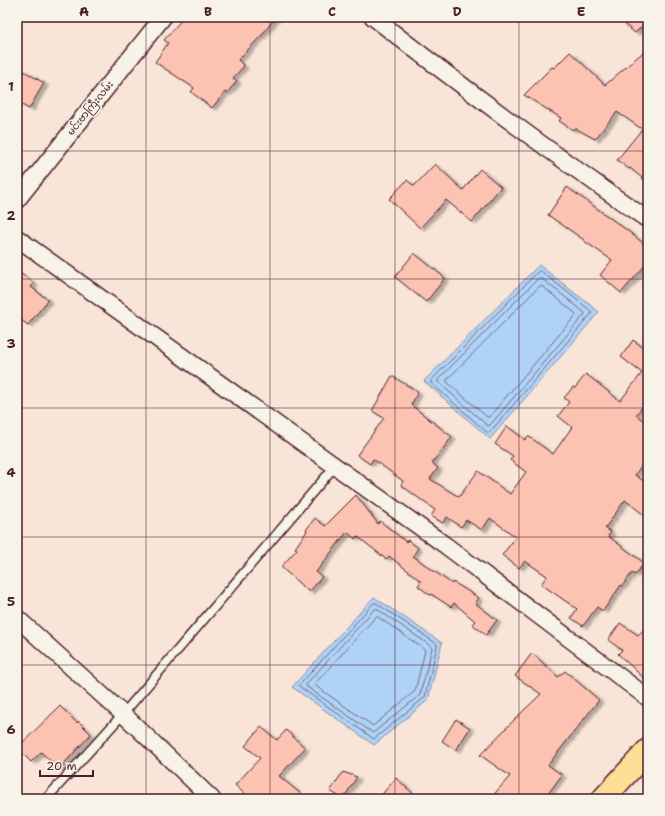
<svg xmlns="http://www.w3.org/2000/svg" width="665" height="816" font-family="'Shantell Sans','Noto Sans Myanmar',sans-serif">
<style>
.water{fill:#afd3f7;stroke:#878ba5}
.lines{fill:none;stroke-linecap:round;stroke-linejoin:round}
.shore{stroke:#72677d;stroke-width:1}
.building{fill:#fcc3b2;stroke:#4a1f2b;filter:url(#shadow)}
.service-casing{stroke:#4a1f2b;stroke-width:11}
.minor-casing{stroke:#4a1f2b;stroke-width:19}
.primary-casing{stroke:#4a1f2b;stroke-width:25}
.service{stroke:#f7f3e8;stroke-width:8}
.minor{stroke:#f7f3e8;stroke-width:16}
.primary{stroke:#fdde96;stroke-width:22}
.grid{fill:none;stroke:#4a1f2b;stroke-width:1;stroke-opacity:0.55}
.labels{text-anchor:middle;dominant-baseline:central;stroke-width:3.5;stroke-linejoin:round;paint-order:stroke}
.street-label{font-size:10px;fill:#4a1f2b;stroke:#f7f3e8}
.neatline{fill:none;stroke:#4a1f2b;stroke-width:1.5}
.grid-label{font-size:13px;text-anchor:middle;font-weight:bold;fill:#4a1f2b}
</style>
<defs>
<filter id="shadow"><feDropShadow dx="4.5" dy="2.5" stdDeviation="1" flood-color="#0004"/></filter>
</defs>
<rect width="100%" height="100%" fill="#f8e5d8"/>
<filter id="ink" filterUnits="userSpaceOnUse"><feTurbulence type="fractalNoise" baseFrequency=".025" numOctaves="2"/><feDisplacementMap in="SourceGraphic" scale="8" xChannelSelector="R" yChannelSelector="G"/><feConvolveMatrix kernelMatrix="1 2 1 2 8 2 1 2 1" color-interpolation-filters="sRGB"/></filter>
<g filter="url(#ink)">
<g class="water">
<polygon points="539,265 599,312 490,439 424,381"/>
<polygon points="374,597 442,643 428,700 374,745 292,687"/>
</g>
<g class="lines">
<g class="shore">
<polygon points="539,271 541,271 591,311 592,313 490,432 488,433 431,383 431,381"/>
<polygon points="539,278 541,278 584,312 585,314 490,425 488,426 438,382 438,380"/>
<polygon points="540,286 542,286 575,313 576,315 489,417 487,417 447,382 447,380"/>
<polygon points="374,603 376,603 437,644 437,646 425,697 374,739 300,687 299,686"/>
<polygon points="375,609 377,609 431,646 432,648 420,695 373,733 307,687 306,685"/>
<polygon points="376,617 378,617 424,649 425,651 415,691 373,726 316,686 315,684"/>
</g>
</g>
<g class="building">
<polygon points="184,17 276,17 261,36 238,60 244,66 233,78 237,81 227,93 225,92 212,108 191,92 194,88 155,62 168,43 164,40"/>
<polygon points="616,17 648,17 648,21 635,33"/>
<polygon points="648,48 648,183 630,168 629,169 617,160 642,129 617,112 595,139 575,128 573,130 559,121 561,118 524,95 552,67 554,68 570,52 605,85"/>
<polygon points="17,67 44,83 29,109 17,102"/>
<polygon points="435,164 463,190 480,169 501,187 472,222 446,200 420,228 389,199 407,180 414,186"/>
<polygon points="567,187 628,231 648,247 648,262 621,293 600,275 612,260 584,241 584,240 548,215"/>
<polygon points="414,253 445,278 426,302 395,277"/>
<polygon points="17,271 34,283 31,287 48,300 28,325 17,317"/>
<polygon points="633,340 648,351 648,399 636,415 648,424 648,456 635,475 648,484 648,518 625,500 605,528 611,532 608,536 644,563 635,575 632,573 622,586 621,585 603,611 597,607 583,626 571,618 577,609 541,584 547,576 525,561 519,568 502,555 516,537 490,518 482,530 466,520 461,527 447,517 443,523 431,516 435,510 401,485 403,481 373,459 370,464 357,455 384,418 372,411 392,376 418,392 411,405 452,437 432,463 438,468 430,479 459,497 478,471 510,494 526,472 510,460 513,456 495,444 507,426 525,440 528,436 553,454 572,427 558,416 569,402 564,398 573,387 575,388 586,374 620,401 642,373 621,357"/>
<polygon points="356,495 378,524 380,521 406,542 408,540 418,548 413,556 452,584 453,582 479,598 475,603 497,620 486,635 472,624 475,621 454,603 451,607 431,594 430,595 418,586 421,581 389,556 386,559 357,536 355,539 347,532 316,572 322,577 309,592 281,567 297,549 295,548 307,531 306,530 315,518 325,526"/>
<polygon points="620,623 638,635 648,626 648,682 618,654 622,650 608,640"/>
<polygon points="532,653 558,677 565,671 599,700 548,765 562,775 544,799 490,799 510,776 480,755 517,717 541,694 515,676"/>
<polygon points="60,706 77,723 78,721 91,734 59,769 41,752 31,762 17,748"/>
<polygon points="456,719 470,728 456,750 442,741"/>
<polygon points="261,727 277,740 286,730 305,748 279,776 307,799 250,799 235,785 260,758 245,746"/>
<polygon points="343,772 357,777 343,799 330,791"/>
<polygon points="396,778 419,799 378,799"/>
</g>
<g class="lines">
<g class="service-casing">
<polyline id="service" points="46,799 123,714 335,466"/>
</g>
<g class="minor-casing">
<g id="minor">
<path d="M373 17C462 87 555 155 648 220"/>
<polyline points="17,200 163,17"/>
<polyline points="17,238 445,545 648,698"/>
<polyline points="17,618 123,714 212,799"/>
</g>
</g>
<g class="primary-casing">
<polyline id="primary" points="603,799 648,750"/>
</g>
<use href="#service" class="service"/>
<use href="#minor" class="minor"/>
<use href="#primary" class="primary"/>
</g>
</g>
<path class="grid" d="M146 17V799M270 17V799M395 17V799M519 17V799M17 151H648M17 279H648M17 408H648M17 537H648M17 665H648"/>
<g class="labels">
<g class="street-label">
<text transform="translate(90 108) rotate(-51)">မင်းဗာကြီးလမ်း</text>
</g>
</g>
<rect width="665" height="816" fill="none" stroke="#f7f3e8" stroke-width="44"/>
<path d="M40 770v6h53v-6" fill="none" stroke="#4a1f2b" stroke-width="2"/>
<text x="46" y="770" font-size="12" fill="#4a1f2b" stroke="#f7f3e8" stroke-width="3" paint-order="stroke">20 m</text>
<rect x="22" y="22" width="621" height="772" class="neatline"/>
<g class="grid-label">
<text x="84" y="16">A</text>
<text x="208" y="16">B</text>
<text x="332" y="16">C</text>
<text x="457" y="16">D</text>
<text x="581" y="16">E</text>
<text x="11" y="91">1</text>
<text x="11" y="220">2</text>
<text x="11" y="348">3</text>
<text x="11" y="477">4</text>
<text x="11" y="606">5</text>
<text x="11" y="734">6</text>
</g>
</svg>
